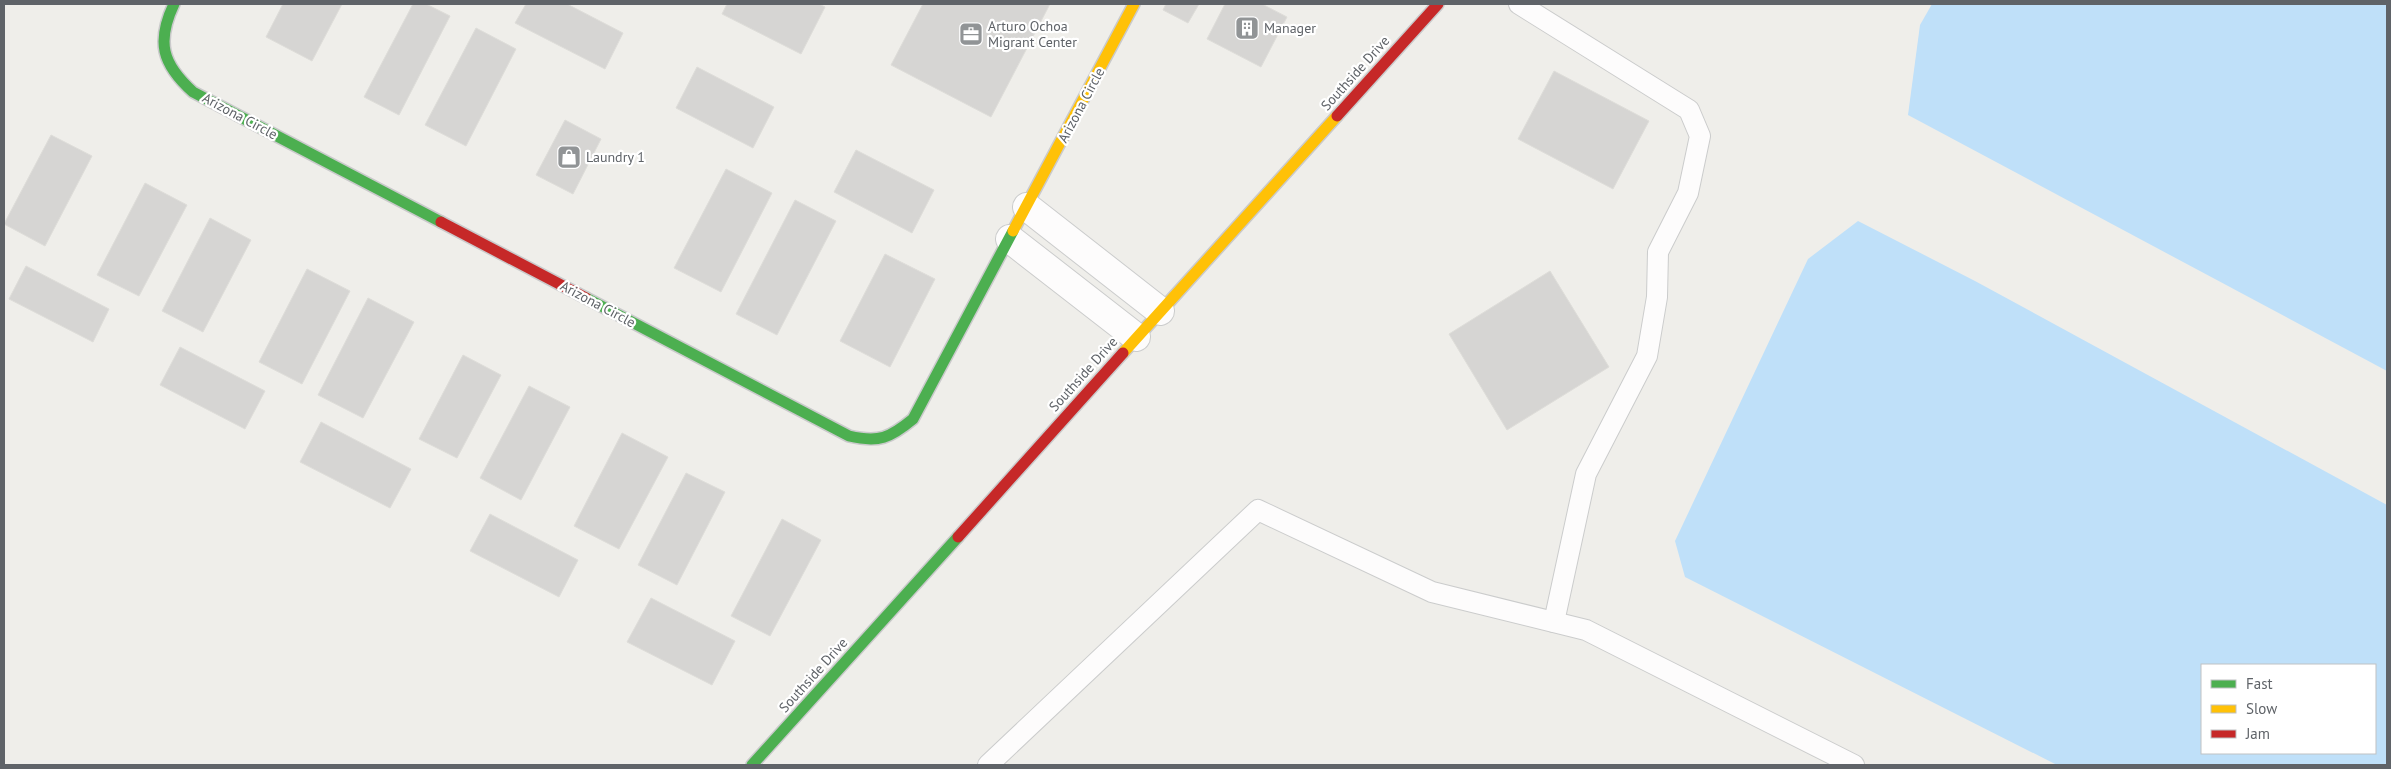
<svg xmlns="http://www.w3.org/2000/svg" width="2391" height="769" font-family="'PT Sans',sans-serif">
<style>
.water{fill:#bfe0f9;fill-rule:evenodd}
.building{fill:#d6d5d3;stroke:#deddd9}
.lines{fill:none;stroke-linecap:round;stroke-linejoin:round}
.lane-casing{stroke:#cbcccc;stroke-width:22}
.street-casing{stroke:#cbcccc;stroke-width:30}
.fast-casing{stroke:#cacacb;stroke-width:14}
.slow-casing{stroke:#cacacb;stroke-width:14}
.jam-casing{stroke:#cacacb;stroke-width:14}
.lane{stroke:#fdfcfc;stroke-width:20}
.street{stroke:#fdfcfc;stroke-width:28}
.fast{stroke:#4caf50;stroke-width:11}
.slow{stroke:#ffc107;stroke-width:11}
.jam{stroke:#c62828;stroke-width:11}
.labels{text-anchor:middle;dominant-baseline:central;stroke-width:4.5;stroke-linejoin:round;paint-order:stroke}
.poi-label{font-size:14px;fill:#5f6368;stroke:#fff;text-anchor:start}
.street-label{font-size:14px;fill:#5f6368;stroke:#fff}
</style>
<rect width="100%" height="100%" fill="#efeeea"/>
<g class="water">
<polygon points="1932,4 2387,4 2387,371 1908,115 1920,25"/>
<path d="M1858 221 1975 281 2387 505V765H2057L1685 577 1675 541 1808 259ZM2202 665H2375V753H2202Z"/>
</g>
<g class="building">
<polygon points="283,4 342,4 312,61 266,37"/>
<polygon points="413,4 426,4 450,16 399,115 364,97"/>
<polygon points="526,4 567,4 623,33 605,69 515,23"/>
<polygon points="727,4 819,4 825,7 801,54 722,14"/>
<polygon points="923,4 1050,4 991,117 891,65"/>
<polygon points="1166,4 1199,4 1188,23 1163,10"/>
<polygon points="1225,4 1262,4 1287,17 1261,67 1207,39"/>
<polygon points="476,28 516,49 466,146 425,125"/>
<polygon points="697,67 774,107 753,148 676,108"/>
<polygon points="1554,71 1649,121 1613,189 1518,139"/>
<polygon points="565,120 601,139 573,194 536,175"/>
<polygon points="51,135 92,156 45,246 4,224"/>
<polygon points="856,150 934,190 912,233 834,192"/>
<polygon points="726,169 772,193 721,292 674,268"/>
<polygon points="145,183 187,205 139,296 97,275"/>
<polygon points="795,200 836,221 777,335 736,314"/>
<polygon points="210,218 251,240 203,332 162,311"/>
<polygon points="885,254 935,279 890,367 840,341"/>
<polygon points="26,266 109,309 93,342 9,299"/>
<polygon points="307,269 350,291 302,384 259,362"/>
<polygon points="1550,271 1609,367 1507,430 1449,334"/>
<polygon points="368,298 414,322 363,418 318,395"/>
<polygon points="180,347 265,391 245,429 160,385"/>
<polygon points="463,355 501,375 457,458 419,439"/>
<polygon points="529,386 570,407 521,500 480,478"/>
<polygon points="321,422 411,469 390,508 300,462"/>
<polygon points="622,433 668,457 619,549 574,526"/>
<polygon points="686,473 725,492 677,585 638,565"/>
<polygon points="490,514 578,560 559,597 470,551"/>
<polygon points="782,519 821,540 770,636 731,616"/>
<polygon points="651,598 735,641 712,685 627,642"/>
</g>
<g class="lines">
<g class="lane-casing">
<g id="lane">
<polyline points="1519,4 1689,110 1700,136 1688,193 1658,252 1657,297 1647,356 1586,474 1554,622"/>
<polyline points="988,765 1258,510 1432,592 1586,630 1854,765"/>
</g>
</g>
<g class="street-casing">
<g id="street">
<polyline points="1027,207 1160,311"/>
<polyline points="1010,239 1136,337"/>
</g>
</g>
<g class="fast-casing">
<g id="fast">
<path d="M174 4C156 42 162 64 193 92L441 222"/>
<path d="M586 298 849 436C879 443 890 438 913 419L1013 231"/>
<polyline points="752,765 958,537"/>
</g>
</g>
<g class="slow-casing">
<g id="slow">
<polyline points="1013,231 1134,4"/>
<polyline points="1123,353 1337,116"/>
</g>
</g>
<g class="jam-casing">
<g id="jam">
<polyline points="1337,116 1438,4"/>
<polyline points="441,222 586,298"/>
<polyline points="958,537 1123,353"/>
</g>
</g>
<use href="#lane" class="lane"/>
<use href="#street" class="street"/>
<use href="#fast" class="fast"/>
<use href="#slow" class="slow"/>
<use href="#jam" class="jam"/>
</g>
<defs>
<g id="building-square" transform="scale(1.25)"><rect x="-9" y="-9" width="18" height="18" rx="4" fill="#919496" stroke="#fff"/><path d="M-4-6H4V6H1V3H-1V6H-4ZM-2.5-4.3h1.7v1.8h-1.7ZM.8-4.3h1.7v1.8H.8ZM-2.5-1h1.7V.8h-1.7ZM.8-1h1.7V.8H.8Z" fill="#fff"/></g>
<g id="office-square" transform="scale(1.25)"><rect x="-9" y="-9" width="18" height="18" rx="4" fill="#919496" stroke="#fff"/><path d="M-6-3h4V-5.5h4V-3h4V5H-6ZM-1-4.5V-3h2v-1.5ZM-6 0V1H6V0Z" fill="#fff"/></g>
<g id="shop-square" transform="scale(1.25)"><rect x="-9" y="-9" width="18" height="18" rx="4" fill="#919496" stroke="#fff"/><path d="M-5-2.5h2.3a2.7 3.5 0 0 1 5.4 0H5L5.5 6h-11ZM-1.5-2.5h3a1.5 2.3 0 0 0-3 0Z" fill="#fff"/></g>
</defs>
<g fill-rule="evenodd">
<use href="#building-square" x="1247" y="28"/>
<use href="#office-square" x="971" y="34"/>
<use href="#shop-square" x="569" y="157"/>
</g>
<g class="labels">
<g class="poi-label">
<text x="988" y="26">Arturo Ochoa<tspan x="988" dy="16">Migrant Center</tspan></text>
<text x="1264" y="28">Manager</text>
<text x="586" y="157">Laundry 1</text>
</g>
<g class="street-label">
<text transform="translate(1355 73) rotate(-48)">Southside Drive</text>
<text transform="translate(1081 105) rotate(-62)">Arizona Circle</text>
<text transform="translate(240 116) rotate(28)">Arizona Circle</text>
<text transform="translate(598 304) rotate(28)">Arizona Circle</text>
<text transform="translate(1083 374) rotate(-48)">Southside Drive</text>
<text transform="translate(813 675) rotate(-48)">Southside Drive</text>
</g>
</g>
<rect width="2391" height="769" fill="none" stroke="#5f6368" stroke-width="10"/>
<rect x="2201" y="664" width="175" height="90" fill="#ffffff" stroke="#bfc1c3"/>
<rect x="2211" y="680" width="25" height="8" fill="#4caf50" stroke="#bfc1c3"/>
<text x="2246" y="689" font-size="15" fill="#5f6368">Fast</text>
<rect x="2211" y="705" width="25" height="8" fill="#ffc107" stroke="#bfc1c3"/>
<text x="2246" y="714" font-size="15" fill="#5f6368">Slow</text>
<rect x="2211" y="730" width="25" height="8" fill="#c62828" stroke="#bfc1c3"/>
<text x="2246" y="739" font-size="15" fill="#5f6368">Jam</text>
</svg>
